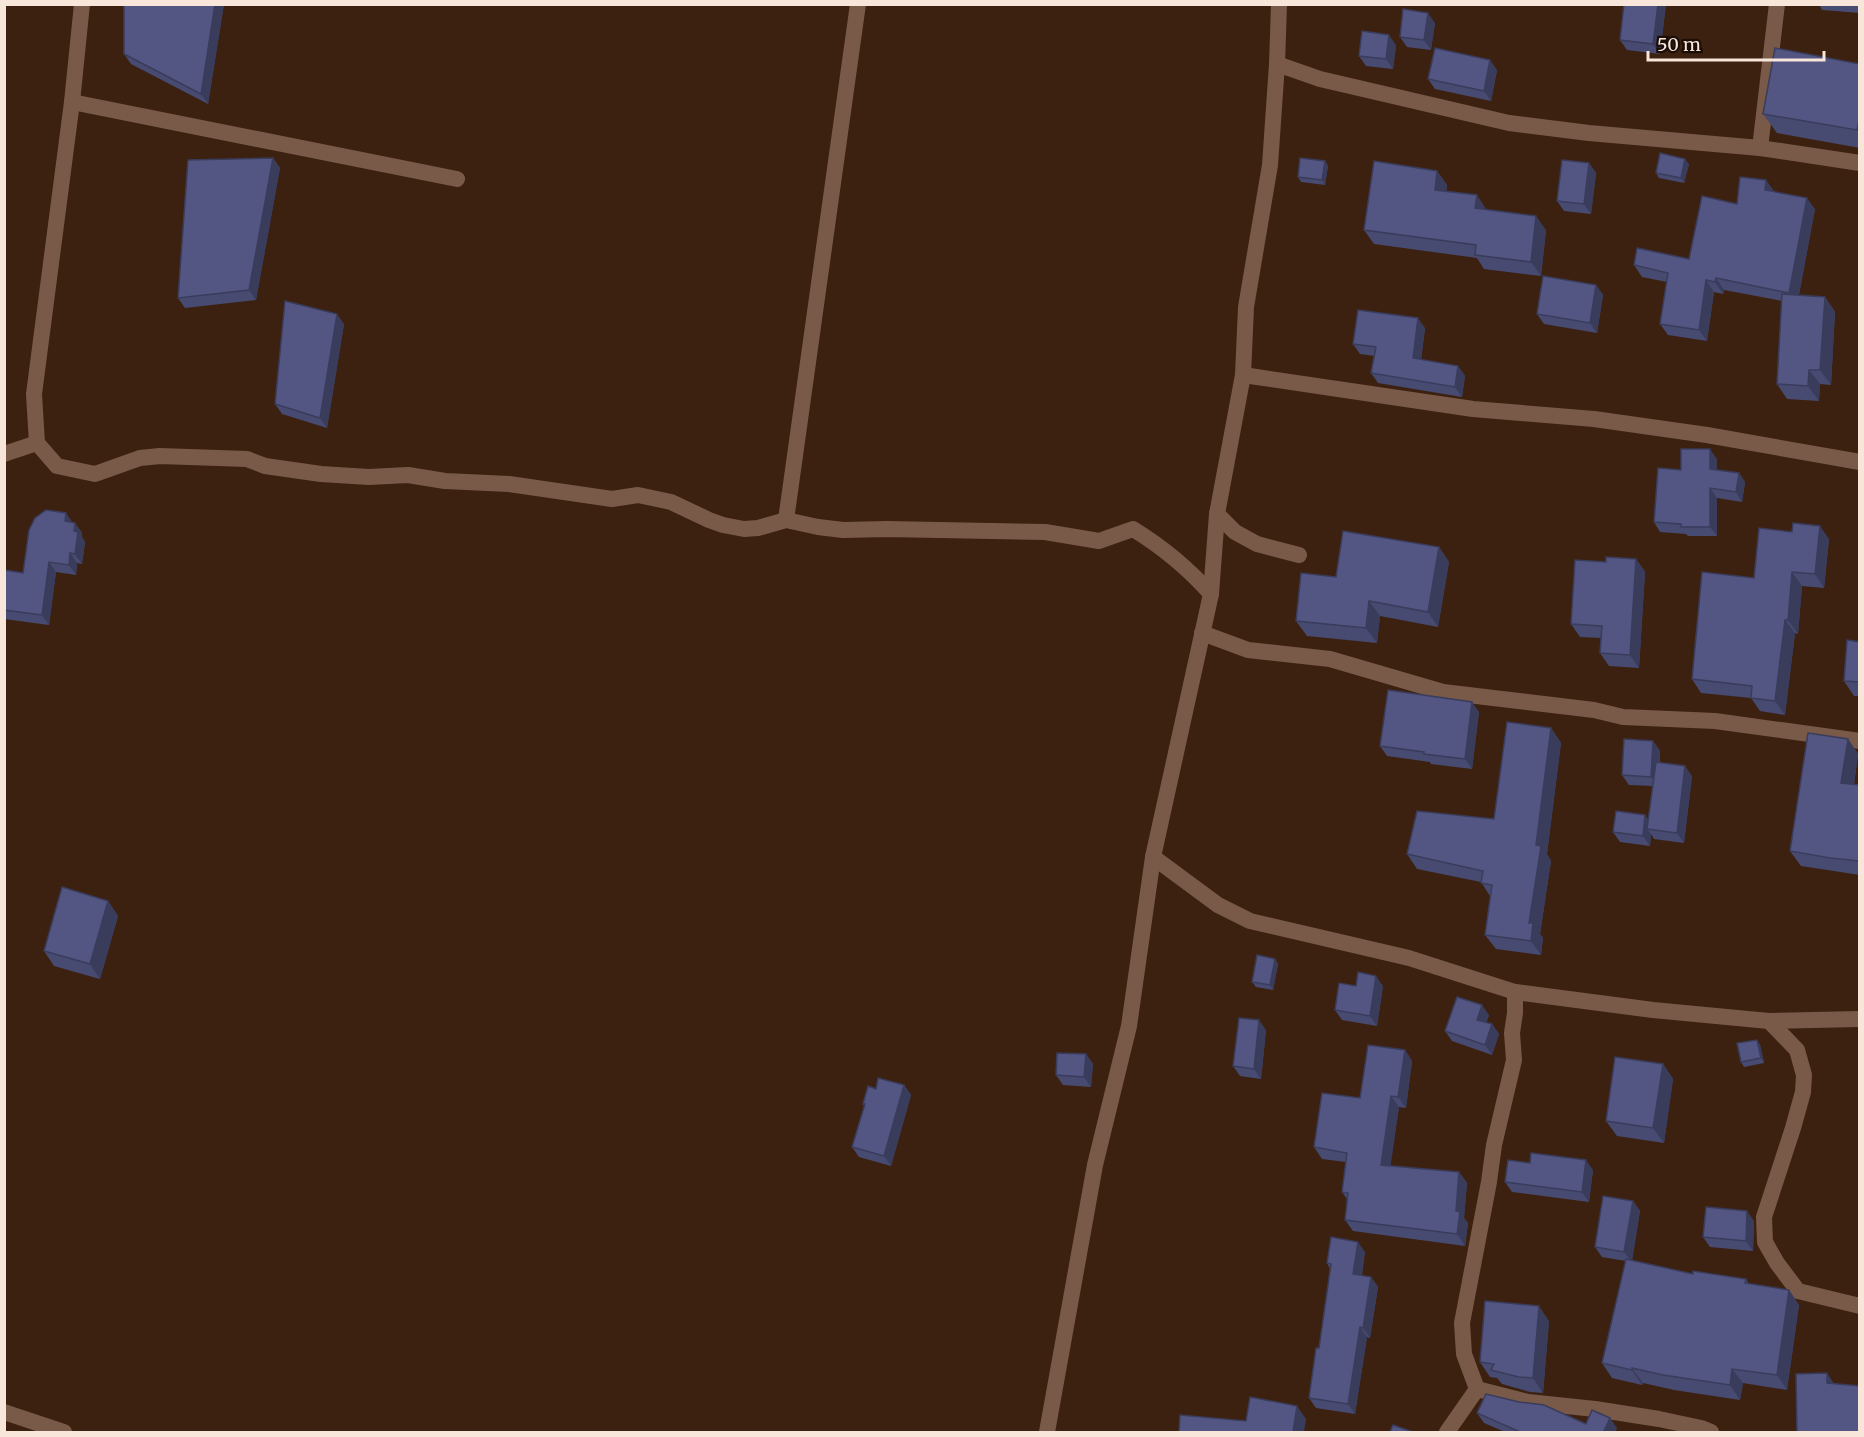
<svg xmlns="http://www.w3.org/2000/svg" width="1864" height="1437" font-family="Merriweather,serif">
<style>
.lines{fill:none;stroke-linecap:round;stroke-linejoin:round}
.minor{stroke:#795a48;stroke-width:16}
.wall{fill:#474a71}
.shaded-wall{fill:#3a3c5c}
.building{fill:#535683;stroke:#3a3c5c;stroke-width:1.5}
</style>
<rect width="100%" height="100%" fill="#3c2110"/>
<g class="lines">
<g class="minor">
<path d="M82 4 72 102 34 394 37 443 57 466 95 474 140 458 160 456 247 459 265 466 321 474 369 477 408 475 445 481 509 484 612 499 638 495 671 502 709 520 723 525 744 529 758 528 786 520 818 527 843 530 887 529 1045 532 1099 541 1133 529C1164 548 1187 567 1211 594"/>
<polyline points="1277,64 1320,79 1509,123 1589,133 1760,148 1860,163"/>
<polyline points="72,102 457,179"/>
<polyline points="1760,148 1777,4"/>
<polyline points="1243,375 1473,409 1594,419 1707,435 1860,462"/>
<polyline points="4,454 37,443"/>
<polyline points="1217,514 1235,532 1257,544 1299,555"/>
<polyline points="786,520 858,4"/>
<polyline points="1202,633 1248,650 1330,659 1443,692 1594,710 1623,717 1715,721 1860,741"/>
<polyline points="1153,857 1218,905 1250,921 1409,958 1515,992 1653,1010 1769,1021 1860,1019"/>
<polyline points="1769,1021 1797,1050 1804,1075 1803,1092 1793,1128 1764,1217 1765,1242 1777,1263 1798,1291 1860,1306"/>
<polyline points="1477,1389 1464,1354 1462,1323 1489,1182 1494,1145 1514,1060 1512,1033 1515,1013 1515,992"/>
<polyline points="1477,1389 1528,1402 1595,1409 1659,1419 1701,1428 1711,1432"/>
<polyline points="4,1412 64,1432"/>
<polyline points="1047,1432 1095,1165 1129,1026 1153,857 1211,594 1217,514 1243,375 1246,307 1270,165 1277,64 1279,4"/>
<polyline points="1447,1432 1477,1389"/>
</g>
</g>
<g class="wall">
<polygon points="124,4 224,4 208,104 131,64 124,54"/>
<polygon points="1624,4 1666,4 1660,54 1627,50 1620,40"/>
<polygon points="1819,4 1860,4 1860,13 1822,10"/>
<polygon points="1435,23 1431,50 1407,47 1400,37"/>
<polygon points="1396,45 1393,69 1366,66 1359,56"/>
<polygon points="1860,64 1860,148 1777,133 1763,114"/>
<polygon points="1497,70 1491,101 1435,89 1428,79"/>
<polygon points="273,158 280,168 256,300 185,308 178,298"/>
<polygon points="1325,161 1328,166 1325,185 1301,182 1298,177"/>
<polygon points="1589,163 1596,173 1591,214 1564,211 1557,201"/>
<polygon points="1689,164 1684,183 1659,178 1656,173"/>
<polygon points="1437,171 1447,185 1446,191 1486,210 1546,230 1541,276 1484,269 1477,258 1374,244 1364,230"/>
<polygon points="1774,191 1815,209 1799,295 1825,297 1835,312 1831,385 1820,384 1819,401 1787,399 1777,384 1782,301 1724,290 1723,294 1714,292 1707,341 1668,335 1660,324 1667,282 1642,277 1634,265 1689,259 1737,204"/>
<polygon points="1596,285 1603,295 1597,333 1544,324 1537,314"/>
<polygon points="344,324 327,428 282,414 275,404"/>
<polygon points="1425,328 1421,360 1458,366 1465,376 1462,397 1378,383 1371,373 1375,356 1360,354 1353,344"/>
<polygon points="1717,459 1717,470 1739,473 1745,482 1742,502 1717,498 1717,536 1688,536 1686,534 1660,532 1654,522 1681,470"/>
<polygon points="72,522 75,523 82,533 82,537 85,542 82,564 77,563 76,575 56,572 49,625 4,619 4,570 23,573"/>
<polygon points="1829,539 1824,588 1802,586 1798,634 1795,633 1785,715 1760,711 1751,698 1701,693 1692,679 1754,578"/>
<polygon points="1439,547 1449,562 1438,627 1380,616 1377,643 1307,636 1296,621"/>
<polygon points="1636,559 1645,572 1639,668 1609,666 1600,653 1601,638 1580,637 1571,624 1606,562"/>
<polygon points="1860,642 1860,696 1854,696 1844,681"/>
<polygon points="1479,712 1472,769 1431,764 1430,762 1387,756 1380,746"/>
<polygon points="1551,728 1561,743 1547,854 1551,861 1540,934 1543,938 1541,955 1496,949 1485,935 1490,896 1481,882 1417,869 1407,854 1494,819"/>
<polygon points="1848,739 1858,754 1854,785 1860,785 1860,875 1801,866 1790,851"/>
<polygon points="1653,741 1660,751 1660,762 1692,776 1684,843 1654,839 1651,834 1650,846 1620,842 1613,832 1649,820 1653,786 1629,785 1622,775"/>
<polygon points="108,901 118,916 100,979 54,966 44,951"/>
<polygon points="1275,959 1278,964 1273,990 1256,987 1252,982"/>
<polygon points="1356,986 1383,986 1377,1026 1342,1020 1335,1010"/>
<polygon points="1489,1015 1486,1023 1492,1024 1499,1034 1492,1055 1452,1041 1445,1031"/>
<polygon points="1266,1030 1261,1079 1240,1076 1233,1066"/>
<polygon points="1757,1040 1760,1045 1764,1063 1744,1067 1741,1062"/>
<polygon points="1405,1050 1412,1061 1406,1108 1399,1107 1390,1166 1459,1172 1467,1183 1464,1218 1468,1223 1465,1246 1353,1231 1345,1220 1347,1199 1342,1192 1346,1162 1322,1159 1314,1147"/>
<polygon points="1086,1054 1093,1064 1091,1087 1063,1085 1056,1075"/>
<polygon points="1663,1064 1673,1079 1664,1143 1617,1136 1606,1121"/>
<polygon points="904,1085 911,1095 891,1166 859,1157 852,1147 864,1106 863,1104 876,1089"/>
<polygon points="1530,1163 1593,1170 1589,1202 1512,1192 1505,1182"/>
<polygon points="1633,1201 1640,1211 1632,1260 1693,1274 1746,1279 1749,1284 1789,1290 1799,1305 1787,1390 1743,1383 1740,1400 1674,1390 1643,1383 1642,1385 1612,1378 1602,1363 1626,1261 1602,1257 1595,1247"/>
<polygon points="1754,1221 1753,1251 1710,1247 1703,1237"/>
<polygon points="1365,1252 1362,1275 1371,1277 1378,1287 1370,1338 1367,1337 1355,1414 1316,1408 1309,1398 1319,1348 1330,1269 1327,1263"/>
<polygon points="1549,1321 1543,1393 1530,1392 1502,1384 1497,1378 1490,1377 1480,1362"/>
<polygon points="1477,1413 1586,1424 1617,1428 1615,1432 1505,1432 1484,1423"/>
</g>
<g class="shaded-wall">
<polygon points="215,4 224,4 208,104 201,94"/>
<polygon points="1658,4 1666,4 1660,54 1653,44"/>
<polygon points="1428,13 1435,23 1431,50 1424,40"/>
<polygon points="1389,35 1396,45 1393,69 1386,59"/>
<polygon points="1490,60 1497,70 1491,101 1484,91"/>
<polygon points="1860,115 1860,134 1857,130"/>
<polygon points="273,158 280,168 256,300 249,290"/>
<polygon points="1685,159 1689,164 1684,183 1681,178"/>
<polygon points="1325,161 1328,166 1325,185 1322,180"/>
<polygon points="1589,163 1596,173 1591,214 1584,204"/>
<polygon points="1437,171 1447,185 1445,204 1435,190"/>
<polygon points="1766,180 1774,191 1773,201 1765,190"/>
<polygon points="1477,195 1486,209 1475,208"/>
<polygon points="1807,198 1815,209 1797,304 1789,293"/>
<polygon points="1536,216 1546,230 1541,276 1531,262"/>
<polygon points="1716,278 1724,290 1723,294 1715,282"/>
<polygon points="1706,280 1714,292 1707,341 1699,330"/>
<polygon points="1596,285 1603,295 1597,333 1590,323"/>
<polygon points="1825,297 1835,312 1831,385 1820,370"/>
<polygon points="337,314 344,324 327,428 320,418"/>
<polygon points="1418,318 1425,328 1420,368 1413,358"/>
<polygon points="1458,366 1465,376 1462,397 1455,387"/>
<polygon points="1809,370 1820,384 1819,401 1808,386"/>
<polygon points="1710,449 1717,459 1717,478 1710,469"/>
<polygon points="1739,473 1745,482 1742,502 1736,492"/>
<polygon points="1710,488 1717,498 1717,536 1710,527"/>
<polygon points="66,513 73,523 65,521"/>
<polygon points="75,523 82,533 82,537 85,542 82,564 75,554 74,531"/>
<polygon points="1820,526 1829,539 1824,588 1815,574"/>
<polygon points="1439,547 1449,562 1438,627 1428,612"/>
<polygon points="70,553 77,563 76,575 69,565"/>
<polygon points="1636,559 1645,572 1639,668 1630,655"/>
<polygon points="49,562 56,572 49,625 42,615"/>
<polygon points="1792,572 1802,586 1798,634 1788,620"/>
<polygon points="1369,601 1380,616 1377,643 1366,628"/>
<polygon points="1785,620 1795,633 1785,715 1775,701"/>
<polygon points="1472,702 1479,712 1472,769 1465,759"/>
<polygon points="1551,728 1561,743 1547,854 1551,861 1540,934 1543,938 1541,955 1531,941 1529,923 1536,845"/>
<polygon points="1848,739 1858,754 1852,798 1841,783"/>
<polygon points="1653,741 1660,751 1658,787 1651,777"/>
<polygon points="1685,766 1692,776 1684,843 1677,833"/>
<polygon points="1645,815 1652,825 1647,829 1651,834 1650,846 1643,836"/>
<polygon points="108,901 118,916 100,979 90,964"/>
<polygon points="1275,959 1278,964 1273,990 1270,985"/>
<polygon points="1376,976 1383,986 1377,1026 1370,1016"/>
<polygon points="1482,1005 1489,1015 1484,1030 1477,1020"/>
<polygon points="1259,1020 1266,1030 1261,1079 1254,1069"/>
<polygon points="1492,1024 1499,1034 1492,1055 1485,1045"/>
<polygon points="1757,1040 1760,1045 1764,1063 1761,1058"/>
<polygon points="1405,1050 1412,1061 1406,1108 1398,1097"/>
<polygon points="1086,1054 1093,1064 1091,1087 1084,1077"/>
<polygon points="1663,1064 1673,1079 1664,1143 1653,1128"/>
<polygon points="904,1085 911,1095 891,1166 884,1156"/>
<polygon points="1391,1096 1399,1107 1389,1177 1381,1165"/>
<polygon points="1586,1160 1593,1170 1589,1202 1582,1192"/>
<polygon points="1459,1172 1467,1183 1464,1218 1468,1223 1465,1246 1457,1234 1456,1211"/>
<polygon points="1633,1201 1640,1211 1632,1262 1624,1252"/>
<polygon points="1747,1211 1754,1221 1753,1251 1746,1241"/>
<polygon points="1358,1242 1365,1252 1360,1284 1353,1274"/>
<polygon points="1371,1277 1378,1287 1370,1338 1363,1328"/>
<polygon points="1789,1290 1799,1305 1787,1390 1777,1375"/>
<polygon points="1539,1306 1549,1321 1543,1393 1533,1378"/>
<polygon points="1360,1327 1367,1337 1355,1414 1348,1404"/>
<polygon points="1632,1368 1643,1383 1642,1385 1632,1370"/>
<polygon points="1732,1369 1743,1383 1740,1400 1730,1385"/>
<polygon points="1827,1373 1835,1385 1827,1383"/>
<polygon points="1297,1406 1306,1419 1304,1432 1293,1432"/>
<polygon points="1610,1418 1617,1428 1615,1432 1605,1432 1604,1431"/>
</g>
<g class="building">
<polygon points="124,4 215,4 201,94 124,54"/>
<polygon points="1624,4 1658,4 1653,44 1620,40"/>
<polygon points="1403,9 1428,13 1424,40 1400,37"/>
<polygon points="1362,31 1389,35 1386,59 1359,56"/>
<polygon points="1435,48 1490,60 1484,91 1428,79"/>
<polygon points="1775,48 1860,64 1860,115 1857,130 1763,114"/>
<polygon points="1660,153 1685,159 1681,178 1656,173"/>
<polygon points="273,158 249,290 178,298 188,160"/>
<polygon points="1300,158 1325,161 1322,180 1298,177"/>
<polygon points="1562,160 1589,163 1584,204 1557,201"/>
<polygon points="1374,161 1437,171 1435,190 1477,195 1475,208 1536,216 1531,262 1475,255 1476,245 1364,230"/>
<polygon points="1740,177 1766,180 1765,190 1807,198 1789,293 1716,278 1715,282 1706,280 1699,330 1660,324 1668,273 1634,265 1637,248 1689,259 1702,196 1737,204"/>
<polygon points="1543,276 1596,285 1590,323 1537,314"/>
<polygon points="1782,294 1825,297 1820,370 1809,370 1808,386 1777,384"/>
<polygon points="285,301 337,314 320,418 275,404"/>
<polygon points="1358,310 1418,318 1413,358 1458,366 1455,387 1371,373 1376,347 1353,344"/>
<polygon points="1681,449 1710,449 1710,469 1739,473 1736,492 1710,488 1710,527 1681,527 1681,524 1654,522 1658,468 1681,470"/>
<polygon points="46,510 66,513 65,521 75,523 74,531 78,532 75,554 70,553 69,565 49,562 42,615 4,610 4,570 23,573 29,530 35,518"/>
<polygon points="1793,523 1820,526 1815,574 1792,572 1788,620 1785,620 1775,701 1751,698 1752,686 1692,679 1702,572 1754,578 1759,528 1792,532"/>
<polygon points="1343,531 1439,547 1428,612 1369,601 1366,628 1296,621 1301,573 1336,577"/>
<polygon points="1606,557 1636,559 1630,655 1600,653 1602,626 1571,624 1575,560 1606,562"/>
<polygon points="1847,640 1860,642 1860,682 1844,681"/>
<polygon points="1388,690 1472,702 1465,759 1424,754 1424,752 1380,746"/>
<polygon points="1507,722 1551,728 1536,845 1541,846 1529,923 1533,923 1531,941 1485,935 1492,885 1481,883 1483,871 1407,854 1417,811 1494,819"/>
<polygon points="1808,733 1848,739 1841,783 1860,785 1860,861 1830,858 1790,851"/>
<polygon points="1624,739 1653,741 1651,777 1622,775"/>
<polygon points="1656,762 1685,766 1677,833 1647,829"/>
<polygon points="1616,811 1645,815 1643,836 1613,832"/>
<polygon points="62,887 108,901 90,964 44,951"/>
<polygon points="1257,955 1275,959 1270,985 1252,982"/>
<polygon points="1358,972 1376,976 1370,1016 1335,1010 1339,983 1356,986"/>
<polygon points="1457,997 1482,1005 1477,1020 1492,1024 1485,1045 1445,1031"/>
<polygon points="1239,1018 1259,1020 1254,1069 1233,1066"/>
<polygon points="1757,1040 1761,1058 1741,1062 1737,1043"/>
<polygon points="1368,1045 1405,1050 1398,1097 1391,1096 1381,1165 1459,1172 1456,1211 1460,1212 1457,1234 1345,1220 1348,1193 1342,1192 1347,1153 1314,1147 1322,1093 1360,1098"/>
<polygon points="1057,1053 1086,1054 1084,1077 1056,1075"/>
<polygon points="1615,1057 1663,1064 1653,1128 1606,1121"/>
<polygon points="878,1078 904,1085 884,1156 852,1147 865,1104 863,1104 868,1086 876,1089"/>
<polygon points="1531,1153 1586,1160 1582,1192 1505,1182 1508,1160 1530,1163"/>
<polygon points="1603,1196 1633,1201 1624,1252 1595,1247"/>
<polygon points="1706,1207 1747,1211 1746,1241 1703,1237"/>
<polygon points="1331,1237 1358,1242 1353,1274 1371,1277 1363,1328 1360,1327 1348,1404 1309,1398 1316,1348 1319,1348 1331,1264 1327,1263"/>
<polygon points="1626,1259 1693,1274 1693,1271 1746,1279 1745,1283 1789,1290 1777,1375 1732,1369 1730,1385 1663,1375 1632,1368 1632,1370 1602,1363"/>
<polygon points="1485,1301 1539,1306 1533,1378 1519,1377 1491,1370 1494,1364 1480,1362"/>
<polygon points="1827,1373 1827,1383 1860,1386 1860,1432 1797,1432 1796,1374"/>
<polygon points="1486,1394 1519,1402 1544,1405 1586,1424 1592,1410 1594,1411 1610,1418 1604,1431 1610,1432 1520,1432 1477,1413"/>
<polygon points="1250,1397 1297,1406 1293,1432 1179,1432 1180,1415 1246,1421"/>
<polygon points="1393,1425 1413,1432 1390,1432"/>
</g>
<rect width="1864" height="1437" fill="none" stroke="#f8e6db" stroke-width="12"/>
<path d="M1648 51v9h176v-9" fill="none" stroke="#f8e6db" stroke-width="3"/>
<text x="1657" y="51" font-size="18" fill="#f8e6db" stroke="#1a0e07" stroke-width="4.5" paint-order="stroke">50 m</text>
</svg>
